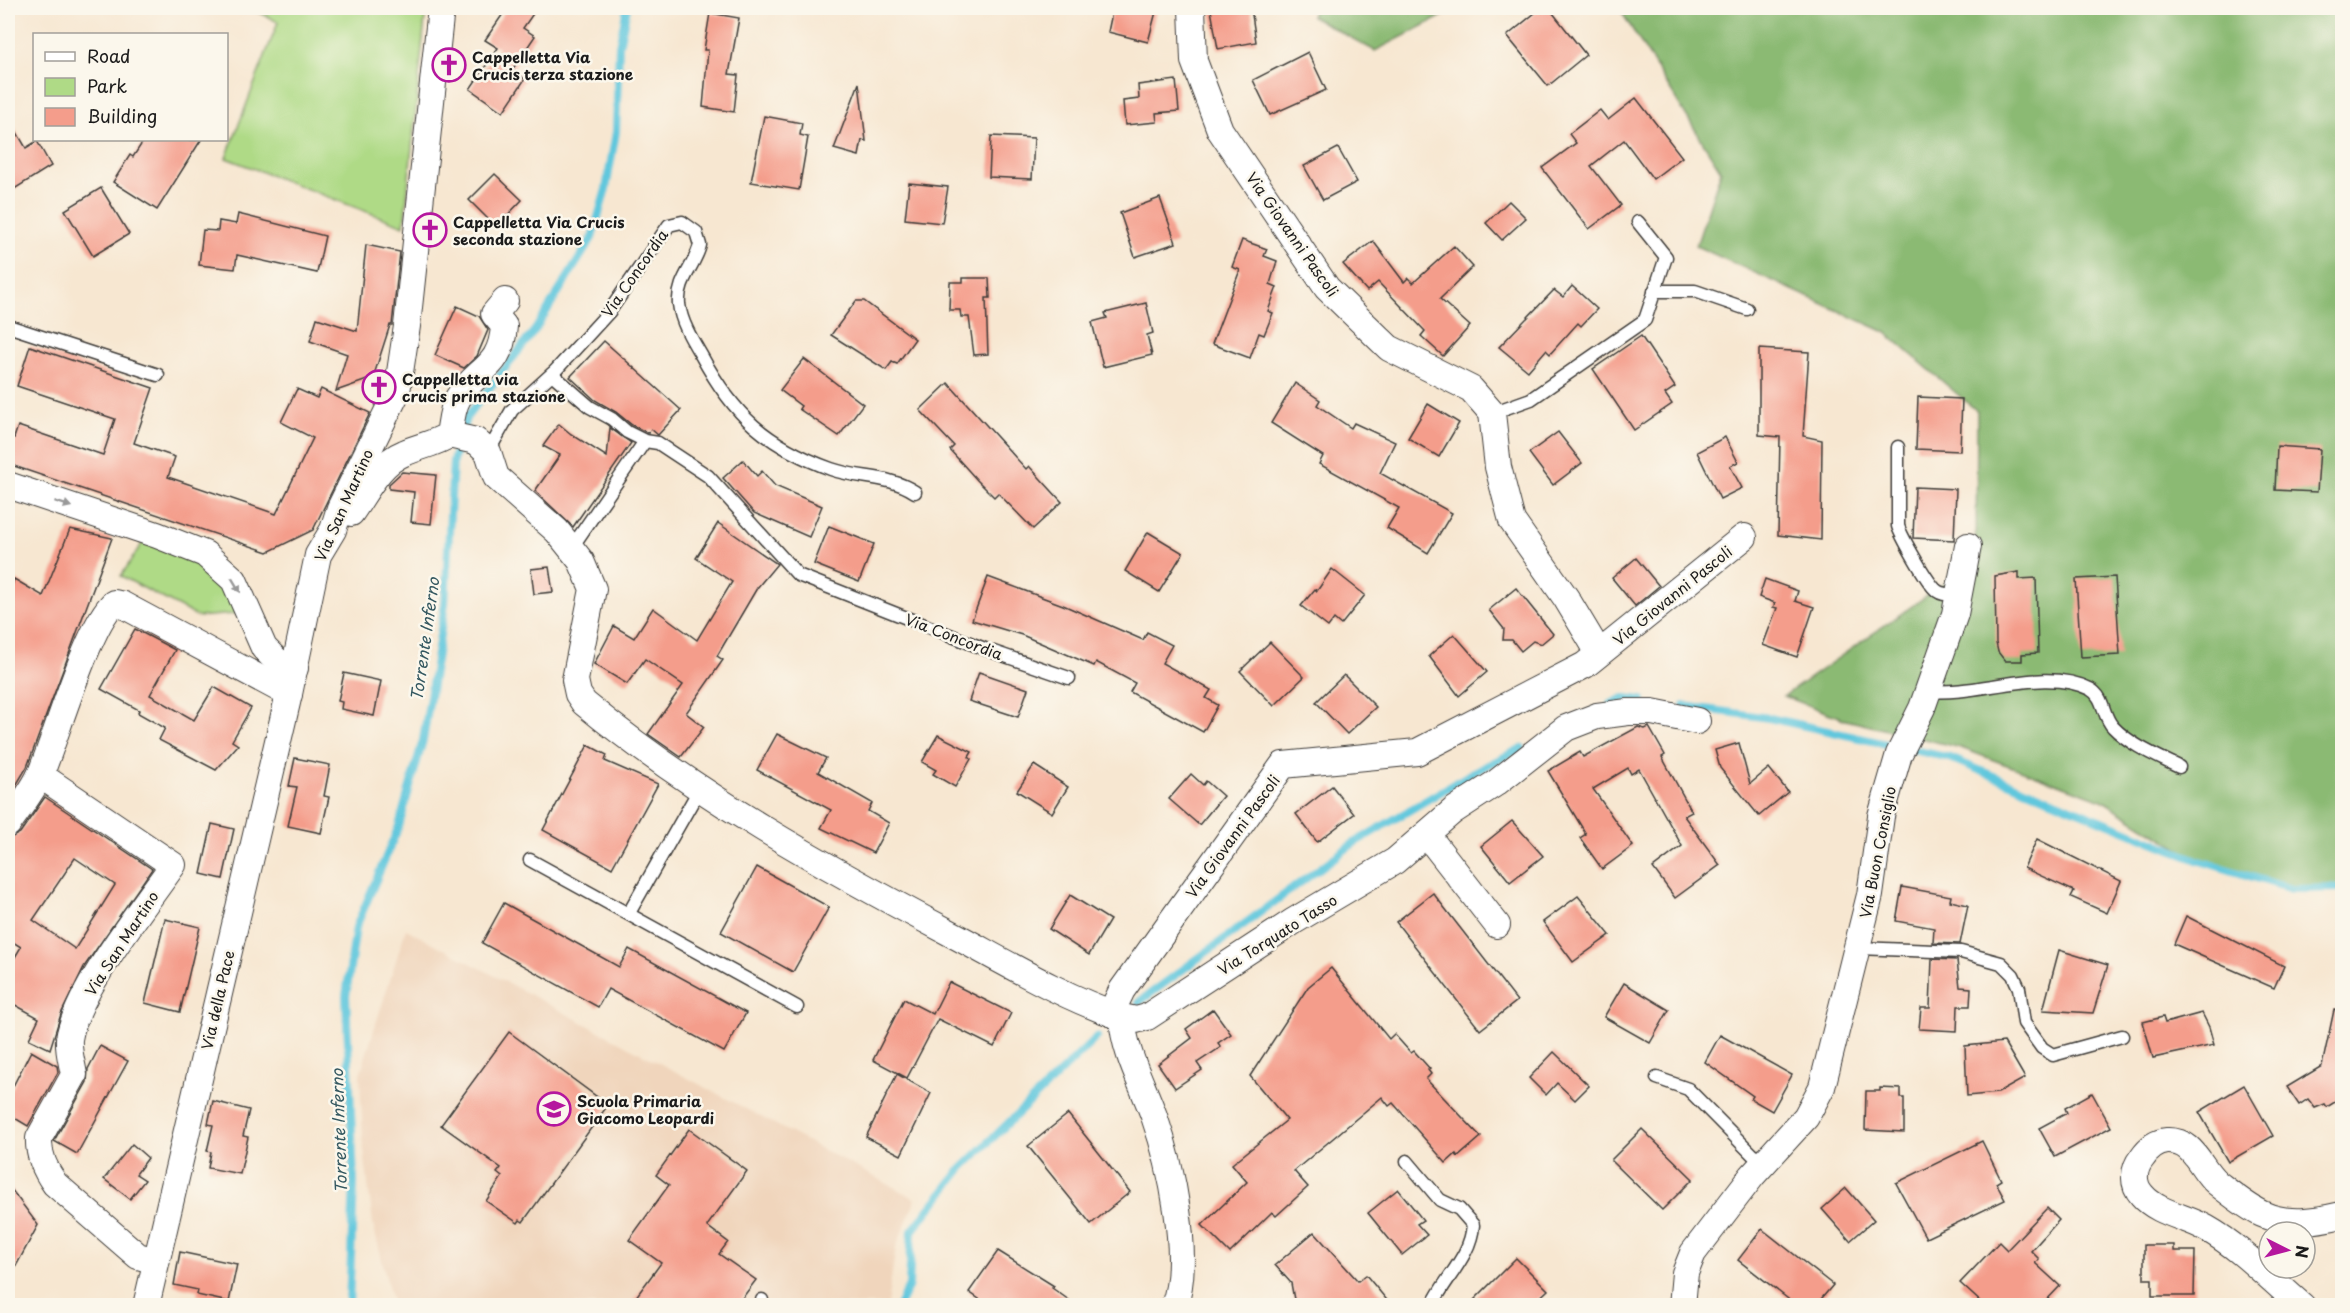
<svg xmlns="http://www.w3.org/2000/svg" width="2350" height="1313" font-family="'Playpen Sans',sans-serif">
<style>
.built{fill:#f0d5bc}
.green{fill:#afda86;stroke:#667b51;stroke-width:1.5}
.forest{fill:#8bba73;stroke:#546b48;stroke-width:1.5}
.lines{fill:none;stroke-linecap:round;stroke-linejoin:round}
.stream{stroke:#60c7dd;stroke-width:8}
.building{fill:#f49d8b;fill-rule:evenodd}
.service-casing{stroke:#3d3a37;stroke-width:15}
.minor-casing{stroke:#3d3a37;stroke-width:28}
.service{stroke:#fff;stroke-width:12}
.minor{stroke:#fff;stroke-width:26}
.oneway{fill:#999}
.labels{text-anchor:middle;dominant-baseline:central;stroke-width:5;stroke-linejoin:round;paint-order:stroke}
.poi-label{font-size:15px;font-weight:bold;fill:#1c1c1c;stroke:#fbf7ec;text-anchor:start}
.street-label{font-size:15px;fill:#1c1c1c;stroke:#fbf7ec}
.water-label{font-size:16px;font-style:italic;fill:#345860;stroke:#fbf7ec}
</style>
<rect width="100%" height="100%" fill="#fbf7ec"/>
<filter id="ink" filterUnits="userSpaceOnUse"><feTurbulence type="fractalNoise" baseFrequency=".0167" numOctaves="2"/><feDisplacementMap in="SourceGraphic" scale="12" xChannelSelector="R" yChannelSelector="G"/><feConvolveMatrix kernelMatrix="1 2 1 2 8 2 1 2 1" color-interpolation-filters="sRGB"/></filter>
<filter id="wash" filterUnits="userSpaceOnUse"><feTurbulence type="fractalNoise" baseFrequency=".008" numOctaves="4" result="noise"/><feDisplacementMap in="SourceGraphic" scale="24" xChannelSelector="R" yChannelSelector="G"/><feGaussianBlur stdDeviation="1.35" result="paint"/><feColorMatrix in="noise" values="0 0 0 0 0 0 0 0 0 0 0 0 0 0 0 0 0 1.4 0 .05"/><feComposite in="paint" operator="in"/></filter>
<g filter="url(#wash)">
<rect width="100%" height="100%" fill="#f7e7d1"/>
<polygon class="built" points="406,929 916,1199 896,1247 887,1305 393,1305 373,1224 363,1143 360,1074"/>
<g class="green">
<polygon points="251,8 426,8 404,226 226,158 278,22"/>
<polygon points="143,542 201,552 247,607 234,614 198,617 121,576"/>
</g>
<g class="forest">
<polygon points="1315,8 1458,8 1375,51 1311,16"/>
<polygon points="1619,8 2342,8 2342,888 2292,889 2197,860 2102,800 1961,748 1846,720 1784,696 1976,561 1977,411 1885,332 1696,246 1721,171"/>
</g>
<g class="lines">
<g class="stream">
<polyline points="1611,704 1624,698 1642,700"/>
<polyline points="1684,706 1769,718 1950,758 2197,860 2292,889 2342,888"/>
<polyline points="1139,1002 1354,843 1474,772 1522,748"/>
<polyline points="349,1306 354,1182 346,996 356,927 399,826 423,740 445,604 453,461 466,418 535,330 592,238 606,189 616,132 619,46 627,8"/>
<polyline points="899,1306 909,1285 912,1231 962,1168 1097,1037"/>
</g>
</g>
<g id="blocks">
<g class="building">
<polygon points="507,8 537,8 523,28 535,36 512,70 525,79 503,112 470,89 498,48 485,40"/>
<polygon points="1113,8 1157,8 1148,42 1108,32"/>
<polygon points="1228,8 1251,8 1256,42 1218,49 1211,10"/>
<polygon points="1541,8 1549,8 1586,55 1548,86 1507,36"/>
<polygon points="710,13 739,18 729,74 738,75 734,112 703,107 708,50 704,50"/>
<polygon points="1308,52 1326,90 1270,115 1253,80"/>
<polygon points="1176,80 1179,111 1156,113 1157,122 1125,125 1123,101 1139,99 1138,85"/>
<polygon points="859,83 866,141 862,140 859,156 834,149"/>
<polygon points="1636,98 1682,157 1653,179 1624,140 1591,166 1621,205 1589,229 1542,168 1576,143 1569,134 1600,110 1608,120"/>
<polygon points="764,116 802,123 800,135 808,137 799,190 751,182"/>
<polygon points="8,117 26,148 37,141 51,166 8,193"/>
<polygon points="991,136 1034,138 1032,179 989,177"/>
<polygon points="144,140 201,140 157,210 113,182 130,155 133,157"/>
<polygon points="1338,148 1357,182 1323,200 1304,166"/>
<polygon points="495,174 522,200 496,227 469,200"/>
<polygon points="909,183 948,187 942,223 905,219"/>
<polygon points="101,188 129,234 93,256 65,210"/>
<polygon points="1160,198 1176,243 1135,257 1120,213"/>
<polygon points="1509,201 1526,218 1502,240 1486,223"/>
<polygon points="238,214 325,236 317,273 237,255 235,269 199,265 203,230 218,231 219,221 236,224"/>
<polygon points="1242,240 1267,249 1264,256 1277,261 1270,284 1277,287 1268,311 1273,313 1264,335 1259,333 1250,358 1212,344 1240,270 1232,267"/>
<polygon points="1373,241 1404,282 1408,278 1413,283 1454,246 1473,267 1440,299 1470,326 1443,356 1421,336 1425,331 1378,282 1367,291 1343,264"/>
<polygon points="366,245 400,252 392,325 390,325 373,378 336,391 347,354 310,341 317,318 357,331"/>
<polygon points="963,278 989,278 990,298 986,298 988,354 974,355 969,317 961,317 960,310 949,310 950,282 963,282"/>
<polygon points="1572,286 1597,309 1581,326 1578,323 1550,354 1546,350 1528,371 1499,347 1554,290 1563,297"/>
<polygon points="856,301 864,301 915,339 897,364 892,362 886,370 831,335"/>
<polygon points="1146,303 1153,333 1147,335 1152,355 1103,367 1092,322 1107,318 1105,313"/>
<polygon points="457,306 479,316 488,330 477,356 464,368 435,355"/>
<polygon points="1641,336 1675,387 1665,394 1672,404 1634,430 1593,369"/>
<polygon points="604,341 681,410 658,435 651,429 648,433 632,425 616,412 595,400 570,377"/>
<polygon points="30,346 153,388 134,443 175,457 168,477 276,514 313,438 281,422 297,389 317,398 321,389 370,413 313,530 268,552 8,464 8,436 14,438 18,426 103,455 115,419 17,386"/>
<polygon points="1759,349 1809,352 1803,436 1822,440 1821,540 1778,535 1780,437 1759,435"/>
<polygon points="804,359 863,404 839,436 799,409 801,406 780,390"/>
<polygon points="948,383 1026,469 1029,466 1062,502 1033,529 998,493 994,497 977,480 950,450 954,446 920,410"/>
<polygon points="1295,383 1320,400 1317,405 1351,428 1354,423 1395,442 1380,473 1452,513 1428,553 1387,528 1399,508 1319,464 1323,456 1271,423"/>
<polygon points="1918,397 1962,399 1960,451 1916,449"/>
<polygon points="1428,404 1459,423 1439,457 1408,438"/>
<polygon points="559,424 571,434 607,457 610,428 631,443 573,527 535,491 560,455 543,446"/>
<polygon points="1558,432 1582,463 1553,485 1529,453"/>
<polygon points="1725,437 1738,462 1730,466 1742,488 1720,499 1697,452"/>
<polygon points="2277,446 2320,449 2317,492 2275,490"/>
<polygon points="743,460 757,476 762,471 775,486 822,506 809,537 754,513 723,478"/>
<polygon points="402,472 436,475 431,524 411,522 414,492 389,489 389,484"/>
<polygon points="1915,487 1956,489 1954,540 1913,538"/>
<polygon points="718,523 777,564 757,588 717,656 723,660 686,713 704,727 681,757 648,734 683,685 645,659 627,684 594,664 614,626 634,638 653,608 697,640 732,582 696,558"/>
<polygon points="829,526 874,544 859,582 814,564"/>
<polygon points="70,529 112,538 27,767 8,799 8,600 14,579 43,596"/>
<polygon points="1148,532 1183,553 1159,592 1125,571"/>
<polygon points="1636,558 1659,586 1635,606 1612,578"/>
<polygon points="549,567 553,592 534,594 531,569"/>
<polygon points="1332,569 1365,595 1341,625 1334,619 1328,627 1301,606 1315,589 1317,591"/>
<polygon points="2019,572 2019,579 2036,578 2038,653 2022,654 2022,661 2005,661 1998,652 1996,643 1995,576"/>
<polygon points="988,577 1063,605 1143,640 1147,632 1172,645 1162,663 1211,690 1206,698 1218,705 1203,732 1130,692 1135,683 1096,662 1094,666 1022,635 972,620"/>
<polygon points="2115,577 2120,655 2081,657 2076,579"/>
<polygon points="1765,579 1798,591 1795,601 1814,607 1797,657 1763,645 1777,608 1773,607 1775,603 1759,597"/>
<polygon points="1516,588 1553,634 1541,644 1533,641 1521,651 1512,640 1503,640 1504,629 1489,610"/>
<polygon points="135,629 175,650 150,695 194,720 214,687 251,708 232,741 238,745 216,770 159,740 165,728 138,713 139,710 101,689"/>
<polygon points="1454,634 1487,672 1459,696 1429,656"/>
<polygon points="1270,642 1304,677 1274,706 1240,671"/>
<polygon points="979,672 1028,689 1018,717 969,701"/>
<polygon points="344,673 381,681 374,716 341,709 342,702 338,701"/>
<polygon points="1344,675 1376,707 1347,734 1316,702"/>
<polygon points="1638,727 1645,729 1649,727 1665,755 1662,757 1692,812 1684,816 1720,865 1675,898 1653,868 1682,846 1639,769 1631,774 1628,768 1593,789 1633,846 1602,869 1580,838 1586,834 1548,771 1580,752 1583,757"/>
<polygon points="777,734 826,758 818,772 872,803 868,811 889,823 873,853 821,828 831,810 757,770"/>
<polygon points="938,735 972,752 969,757 971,759 955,787 933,774 936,770 922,762"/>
<polygon points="1739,743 1750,784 1769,768 1788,792 1759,816 1720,768 1715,750"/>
<polygon points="588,745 607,755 605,761 658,784 612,868 543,830"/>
<polygon points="295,758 330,765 324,796 329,797 321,833 288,826 297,787 289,786"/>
<polygon points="1034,765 1068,787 1052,813 1017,791"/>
<polygon points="1191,774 1203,785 1206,781 1223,796 1199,825 1169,799"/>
<polygon points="1332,786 1354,814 1317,842 1296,814"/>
<path d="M45 797 152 869 84 967 61 1014 50 1049 29 1039 39 1018 8 1001V969L21 947 8 939V839L20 833ZM75 858 115 885 75 949 33 920Z"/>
<polygon points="1512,821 1543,856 1510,882 1481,846"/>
<polygon points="212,824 234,829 223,879 201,874"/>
<polygon points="2037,839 2121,881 2107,913 2071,897 2074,891 2024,868"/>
<polygon points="757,867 829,907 793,972 721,932"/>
<polygon points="1902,887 1951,896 1950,901 1968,905 1960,944 1933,943 1934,928 1896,921"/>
<polygon points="1433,893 1517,1001 1480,1030 1396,922"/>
<polygon points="1070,895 1110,920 1089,955 1049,929"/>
<polygon points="1578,896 1610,935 1573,962 1543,922"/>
<polygon points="504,903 619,967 629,949 746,1013 724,1052 608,989 598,1007 482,943"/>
<polygon points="2186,916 2284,966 2274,988 2174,944"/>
<polygon points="165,919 200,927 180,1012 145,1003"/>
<polygon points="2059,950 2108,965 2093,1013 2043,1010"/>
<polygon points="1932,959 1957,960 1960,987 1971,988 1970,1006 1958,1006 1957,1031 1919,1029 1921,1008 1930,1008"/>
<polygon points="1331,968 1389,1039 1394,1034 1411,1053 1414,1051 1430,1069 1428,1070 1431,1074 1426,1079 1481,1137 1458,1157 1456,1154 1446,1163 1393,1103 1389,1106 1382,1097 1294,1171 1308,1187 1276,1216 1272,1212 1230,1253 1202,1225 1247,1182 1232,1164 1287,1120 1250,1076 1308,987"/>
<polygon points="949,982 1011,1013 994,1047 938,1019 907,1078 873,1060 904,999 933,1014"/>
<polygon points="1624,983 1669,1010 1650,1043 1604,1017"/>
<polygon points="1213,1009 1231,1034 1218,1043 1221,1047 1197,1063 1202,1070 1175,1088 1158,1064 1192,1038 1186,1029"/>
<polygon points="2334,1010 2343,1011 2343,1097 2327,1107 2325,1104 2315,1108 2308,1099 2299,1105 2287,1087 2322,1066"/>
<polygon points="2202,1013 2209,1027 2214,1045 2153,1058 2143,1022 2163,1017 2165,1023"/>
<polygon points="509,1032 608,1105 523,1222 520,1220 518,1223 486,1201 502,1177 497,1173 501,1168 441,1125"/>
<polygon points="1720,1035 1792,1075 1772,1111 1751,1099 1753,1096 1705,1062"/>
<polygon points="2004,1042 2025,1078 1998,1093 1967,1096 1965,1046"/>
<polygon points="100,1046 128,1061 77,1154 54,1141 87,1082 88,1069"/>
<polygon points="31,1051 57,1066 58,1072 28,1126 8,1114 8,1096"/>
<polygon points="1554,1052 1589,1086 1575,1100 1557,1083 1546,1095 1529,1078"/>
<polygon points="897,1074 931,1093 901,1155 866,1137"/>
<polygon points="2244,1085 2273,1136 2228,1162 2199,1112"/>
<polygon points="1880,1088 1901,1089 1901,1098 1904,1098 1904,1132 1865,1130 1866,1091 1880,1091"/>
<polygon points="2092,1093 2111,1127 2055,1157 2039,1128 2067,1113 2065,1108"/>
<polygon points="213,1101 249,1110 243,1136 248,1137 240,1174 208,1168 211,1152 207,1151 213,1125 208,1124"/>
<polygon points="1068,1114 1130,1192 1091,1224 1028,1146"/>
<polygon points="689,1129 747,1171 707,1226 728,1242 719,1254 756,1280 737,1305 630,1305 661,1263 629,1240 669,1185 656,1175"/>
<polygon points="1642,1129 1693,1179 1662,1210 1611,1160"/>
<polygon points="1982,1141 2001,1180 1996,1183 2005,1200 1926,1238 1896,1183"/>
<polygon points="132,1144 148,1158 136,1174 145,1180 130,1199 104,1179"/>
<polygon points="8,1185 38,1225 8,1281"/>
<polygon points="1846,1188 1874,1220 1850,1241 1822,1209"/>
<polygon points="1398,1189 1423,1220 1417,1224 1427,1235 1402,1255 1368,1213"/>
<polygon points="2047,1208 2059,1220 2031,1251 2039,1259 2035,1263 2060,1286 2042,1305 1984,1305 1960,1283 1999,1242 2007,1250"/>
<polygon points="1762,1229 1833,1285 1816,1305 1796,1305 1738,1260"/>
<polygon points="1314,1232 1358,1281 1366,1275 1391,1305 1295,1305 1291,1283 1275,1265"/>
<polygon points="2144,1245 2174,1245 2174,1251 2195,1251 2194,1296 2152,1296 2152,1279 2144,1279"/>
<polygon points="998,1251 1054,1286 1052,1288 1076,1305 988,1305 969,1292"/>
<polygon points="180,1252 237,1264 229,1302 197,1295 198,1290 174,1285"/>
<polygon points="1516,1258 1548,1290 1532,1305 1469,1305"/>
</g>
</g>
</g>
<g filter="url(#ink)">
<use href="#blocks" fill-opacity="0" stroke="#3d3a37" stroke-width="1.5"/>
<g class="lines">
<g class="service-casing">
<g id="service">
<polyline points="1654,291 1695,291 1747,309"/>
<polyline points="8,326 158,375"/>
<polyline points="552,374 590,407 612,419 627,432 645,441 658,443 708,476 798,575 985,649 1069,678"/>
<polyline points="1492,413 1531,399 1645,320 1666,257 1638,222"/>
<path d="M1898 447V526C1901 536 1926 580 1935 589 1941 596 1954 595 1962 592"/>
<path d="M488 452 512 410 555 371 609 312 669 225 682 222 696 232 700 245C695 266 677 280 679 304 681 322 692 340 701 355 734 416 766 445 831 469 858 479 890 475 915 492"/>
<polyline points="572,547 645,441"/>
<path d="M1928 691C1979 696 2044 666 2090 689 2105 697 2102 716 2113 727 2130 745 2157 756 2179 767"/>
<polyline points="530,860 797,1007"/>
<polyline points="629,913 699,790"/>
<polyline points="1858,948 1961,952 2001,963 2013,975 2019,988 2024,1023 2042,1048 2053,1055 2122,1036"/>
<polyline points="1657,1078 1688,1089 1762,1164"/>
<path d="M1407 1161 1440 1200 1459 1209 1473 1225C1471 1256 1444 1279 1432 1306"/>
<polyline points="762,1306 762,1300"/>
</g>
</g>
<g class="minor-casing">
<g id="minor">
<polyline points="1192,8 1194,61 1220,130 1327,288 1389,348 1471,389 1492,413 1498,467 1512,521 1566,598 1599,653"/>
<path d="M449 435 476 441 488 452 496 477 557 531 581 561 593 589 575 680 578 694 584 703C697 796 825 867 954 935 1008 964 1063 997 1122 1017L1136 1020 1147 1017 1294 921 1395 861 1453 811 1496 783 1566 728 1597 716 1628 712H1652L1697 721"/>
<polyline points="8,485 157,535 205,554 234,580 264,648 277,661 295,668"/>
<path d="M351 513C366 492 379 463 404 453 420 446 434 444 449 435 451 424 452 408 458 398 477 367 501 370 504 326L494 314 505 301"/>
<path d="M40 775 173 865C144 906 76 992 69 1039 68 1052 72 1062 74 1075L39 1138C38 1155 45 1170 55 1184L138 1256 156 1261"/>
<path d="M8 824C19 808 33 791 41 773 56 737 89 623 114 603L123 605 289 694"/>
<polyline points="1427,835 1497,925"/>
<polyline points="1111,1013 1122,990 1283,765 1417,752 1585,665 1744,537"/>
<path d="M1122 1017C1124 1052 1142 1083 1154 1116 1171 1164 1192 1258 1174 1306"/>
<polyline points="146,1306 289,694 318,555 333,530 340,508 397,392 407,326 441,8"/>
<polyline points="1682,1306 1685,1273 1693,1253 1752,1176 1806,1117 1822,1087 1870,895 1881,816 1899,754 1922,708 1955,614 1968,546"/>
<path d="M2302 1306C2270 1279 2243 1249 2206 1228 2187 1217 2157 1213 2142 1195 2132 1184 2133 1169 2142 1158 2148 1149 2156 1142 2167 1141 2195 1140 2199 1168 2217 1183 2230 1193 2247 1207 2262 1214 2288 1226 2316 1221 2342 1215"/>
</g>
</g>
<use href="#service" class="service"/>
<use href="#minor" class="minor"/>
</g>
<defs><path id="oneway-solid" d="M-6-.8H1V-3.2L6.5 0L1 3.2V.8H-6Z" transform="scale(1.5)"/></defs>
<g class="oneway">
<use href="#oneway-solid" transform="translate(63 504) rotate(18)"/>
<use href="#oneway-solid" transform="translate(236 585) rotate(59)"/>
</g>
</g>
<defs>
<g id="church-ring" transform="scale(1.725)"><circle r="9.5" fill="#fbf7ec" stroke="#b5179e" stroke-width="1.5"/><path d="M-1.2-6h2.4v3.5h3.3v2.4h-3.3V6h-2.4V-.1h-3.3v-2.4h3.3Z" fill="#b5179e"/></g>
<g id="school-ring" transform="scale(1.725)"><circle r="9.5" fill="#fbf7ec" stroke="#b5179e" stroke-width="1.5"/><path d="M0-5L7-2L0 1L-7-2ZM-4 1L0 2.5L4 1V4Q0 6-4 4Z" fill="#b5179e"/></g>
</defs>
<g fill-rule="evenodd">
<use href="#church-ring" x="449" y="65"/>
<use href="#church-ring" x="430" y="230"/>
<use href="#church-ring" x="379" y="387"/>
<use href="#school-ring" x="554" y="1109"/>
</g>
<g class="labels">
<g class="poi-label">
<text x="472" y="56">Cappelletta Via<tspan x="472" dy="17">Crucis terza stazione</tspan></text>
<text x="453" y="221">Cappelletta Via Crucis<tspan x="453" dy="17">seconda stazione</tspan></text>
<text x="402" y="378">Cappelletta via<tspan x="402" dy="17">crucis prima stazione</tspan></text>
<text x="577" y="1100">Scuola Primaria<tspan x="577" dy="17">Giacomo Leopardi</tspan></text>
</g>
<g class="street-label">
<text transform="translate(1293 234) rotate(55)">Via Giovanni Pascoli</text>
<text transform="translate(634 273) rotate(-55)">Via Concordia</text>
<text transform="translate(343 505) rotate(-66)">Via San Martino</text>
<text transform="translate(1672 595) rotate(-39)">Via Giovanni Pascoli</text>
<text transform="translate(954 636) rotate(21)">Via Concordia</text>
<text transform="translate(1232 836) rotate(-54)">Via Giovanni Pascoli</text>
<text transform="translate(1877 852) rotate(-79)">Via Buon Consiglio</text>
<text transform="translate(1277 934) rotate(-32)">Via Torquato Tasso</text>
<text transform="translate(121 943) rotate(-57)">Via San Martino</text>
<text transform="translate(217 1000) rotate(-77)">Via della Pace</text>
</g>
<g class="water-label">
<text transform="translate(424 639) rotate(-82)">Torrente Inferno</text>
<text transform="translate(338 1131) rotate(-92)">Torrente Inferno</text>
</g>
</g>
<rect width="2350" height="1313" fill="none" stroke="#fbf7ec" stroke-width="30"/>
<rect x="33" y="33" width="195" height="108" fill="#fbf7ec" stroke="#a29f99" stroke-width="1.5"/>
<rect x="45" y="52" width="30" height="9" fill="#ffffff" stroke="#a29f99" stroke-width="1.5"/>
<text x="87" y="63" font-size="18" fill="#1c1c1c">Road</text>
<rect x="45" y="78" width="30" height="18" fill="#afda86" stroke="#a29f99" stroke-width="1.5"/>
<text x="87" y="93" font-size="18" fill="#1c1c1c">Park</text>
<rect x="45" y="108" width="30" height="18" fill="#f49d8b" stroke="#a29f99" stroke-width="1.5"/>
<text x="87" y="123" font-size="18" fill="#1c1c1c">Building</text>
<g transform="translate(2287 1250) rotate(96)"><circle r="28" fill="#fbf7ec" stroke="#a29f99" stroke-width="1.5"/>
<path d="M0-4.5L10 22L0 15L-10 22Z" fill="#b5179e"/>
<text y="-9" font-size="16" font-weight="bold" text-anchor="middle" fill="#1c1c1c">N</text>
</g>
</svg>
